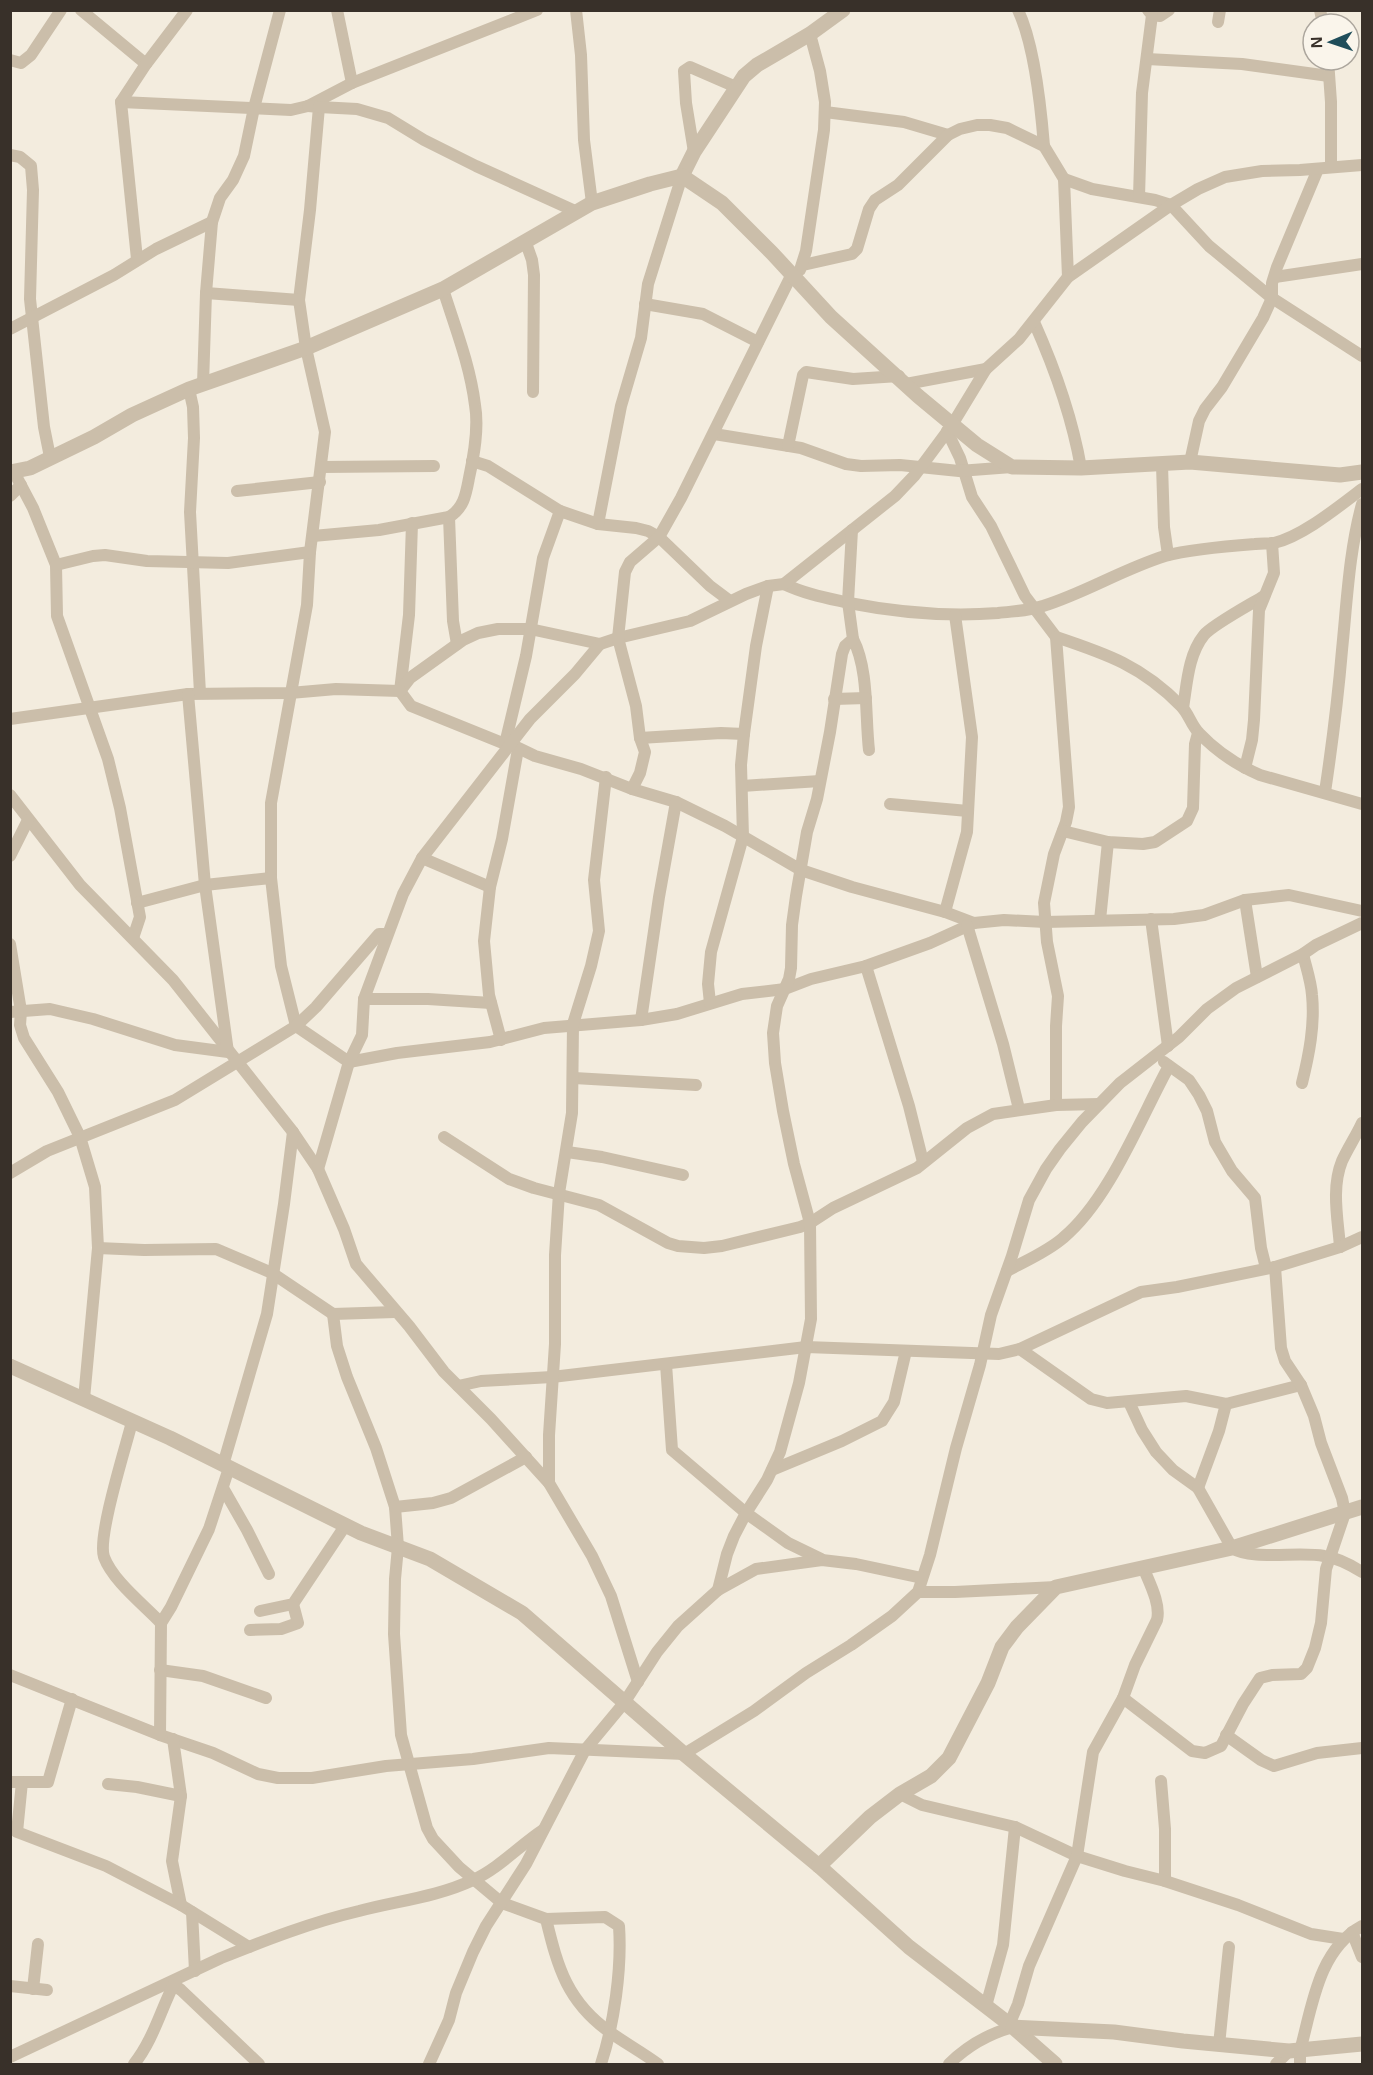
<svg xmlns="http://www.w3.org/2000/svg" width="1373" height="2075" font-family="Arial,sans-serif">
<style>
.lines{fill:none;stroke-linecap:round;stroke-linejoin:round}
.minor{stroke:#cbbeaa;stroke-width:12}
.tertiary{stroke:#cbbeaa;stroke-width:15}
</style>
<rect width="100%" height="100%" fill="#f3ecde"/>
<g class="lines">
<g class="minor">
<polyline points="81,10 146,64"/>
<polyline points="337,10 352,83"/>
<polyline points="576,10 581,55 584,140 592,203"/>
<path d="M1018 10C1034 44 1041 108 1044 146"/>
<polyline points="1320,10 1323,24"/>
<polyline points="1152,15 1160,16 1169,10"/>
<polyline points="1218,22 1220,10"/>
<polyline points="1147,59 1242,64 1329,76"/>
<polyline points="10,60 21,63 31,55 61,10"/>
<polyline points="1328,60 1331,102 1331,166"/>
<polyline points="121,102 291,110 308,106 352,83 537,10"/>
<polyline points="308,106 319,107 310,210 299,300 306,348 325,432 310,552 307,605 271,803 271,878 281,966 296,1026 349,1062 397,1053 490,1042 544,1028 641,1020 677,1014 742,994 785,989 811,979 866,966 930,943 974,923 1004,920 1045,922 1174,919 1204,915 1245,900 1289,895 1362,911"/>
<polyline points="319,107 357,109 388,118 424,140 476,166 575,211"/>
<polyline points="825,112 904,122 948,135"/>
<polyline points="694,152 686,103 684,71 690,67 736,87"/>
<polyline points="10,155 20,157 31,166 33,190 30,299 44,427 50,457"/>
<polyline points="1064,179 1092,189 1155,200 1171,205 1209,246 1272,298 1362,356"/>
<polyline points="1139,197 1142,93 1152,15 1148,10"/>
<polyline points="526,243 532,260 534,275 533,392"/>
<polyline points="137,259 121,102 146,64 187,10"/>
<polyline points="803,265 852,254 857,249 869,209 875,200 898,185 948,135 960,129 977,125 990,125 1007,128 1044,146 1064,179 1068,277"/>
<polyline points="800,270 806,251 824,130 825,102 820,71 810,34"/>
<polyline points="1275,277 1362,264"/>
<polyline points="206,293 299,300"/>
<polyline points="645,304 703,314 758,342"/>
<path d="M1034 322C1055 369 1072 416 1081 468"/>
<polyline points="10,329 114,275 156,249 212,222"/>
<polyline points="203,384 206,293 212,222 220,198 233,180 244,156 254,108 280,10"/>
<polyline points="906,384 986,369"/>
<polyline points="189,389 193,407 194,438 190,512 200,693"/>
<polyline points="947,431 960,458 972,497 991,526 1025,596 1056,637 1069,807 1066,822 1054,854 1044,903 1047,942 1058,996 1056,1026 1056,1105"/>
<polyline points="714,434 801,448 846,464 861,466 900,465 959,471 1012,467"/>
<polyline points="788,446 803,375 806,372 853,379 899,376"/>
<polyline points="472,461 488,466 560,511 598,524 636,528 648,531 659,537 710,586 730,601"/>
<polyline points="1190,462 1199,421 1205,409 1222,387 1263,318 1272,298 1272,283 1277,267 1318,169"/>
<polyline points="1162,465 1164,527 1168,555"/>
<polyline points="322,467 434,466"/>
<polyline points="14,472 33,508 56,565 57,616 108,759 120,808 140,917 133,938"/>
<polyline points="237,491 320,482"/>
<polyline points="10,496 21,485"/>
<polyline points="449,517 453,621 457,644"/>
<polyline points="412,523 409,615 400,691 411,706 505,744 510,744 535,756 581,769 632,789 676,802 725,826 801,870 852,887 945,912 974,923"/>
<polyline points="598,524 621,406 641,338 648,284 682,176"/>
<path d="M313 536 379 530 449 517C464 508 466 494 469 478 474 455 479 428 475 405 470 365 455 327 443 289"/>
<polyline points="56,565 93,556 105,555 147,561 228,563 310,552"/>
<path d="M784 584C805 594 827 598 849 603 900 613 947 617 998 613 1013 611 1029 611 1043 606 1085 593 1123 569 1165 556 1191 549 1228 546 1255 544 1261 543 1268 544 1274 543 1303 536 1338 507 1362 489"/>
<path d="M1056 637C1107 654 1142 666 1181 706 1189 714 1191 725 1199 733 1216 751 1237 765 1260 775L1362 804"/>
<path d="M853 639C869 670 865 716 869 750"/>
<polyline points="400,691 410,678 463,640 478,633 498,629 530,629 600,644 618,638 690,621 746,594 768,586 784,584 895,496 915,475 952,425 986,369 1019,339 1068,277 1171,205 1198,189 1225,177 1262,171 1300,170 1362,165"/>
<polyline points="834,699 866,698"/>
<path d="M1183 708C1187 684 1188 655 1204 635 1212 625 1251 604 1264 596"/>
<polyline points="10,719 188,694 290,693 336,689 400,691"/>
<polyline points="640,738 721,733 744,734"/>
<polyline points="505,744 526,656 543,558 560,511"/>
<polyline points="1245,768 1252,740 1254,720 1259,610 1274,573 1272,543"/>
<polyline points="742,786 820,781"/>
<polyline points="632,789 640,773 645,752 640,738 636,706 618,638 625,572 630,562 659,537 681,498 792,274"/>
<path d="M1325 792C1332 745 1338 698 1342 650 1347 601 1349 552 1362 504"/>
<polyline points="10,795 80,885 173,980 293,1132 318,1169 344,1229 356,1264 409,1326 444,1372 491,1419 549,1483 592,1556 611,1596 638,1682"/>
<polyline points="890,804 968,811"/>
<polyline points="1063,831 1108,842 1143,844 1155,842 1187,821 1193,808 1195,744 1198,733"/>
<polyline points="10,856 28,820"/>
<polyline points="422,858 490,887"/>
<polyline points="1245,900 1257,977"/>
<polyline points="137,903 205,885 271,878"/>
<polyline points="945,912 967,832 972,737 955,615"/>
<polyline points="1151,919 1168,1046"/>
<polyline points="1100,920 1108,842"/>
<polyline points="967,925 1003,1044 1019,1109"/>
<polyline points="10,944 21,1011 20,1025 24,1038 58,1092 80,1137 95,1187 98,1248 84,1399"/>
<polyline points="866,966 909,1106 923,1162"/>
<polyline points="364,999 428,999 491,1003"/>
<polyline points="710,1003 708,984 711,952 743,837 741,765 744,734 756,646 768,586"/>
<polyline points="10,1012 50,1009 93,1019 175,1045 228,1052 205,885 188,694"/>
<polyline points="641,1020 659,897 676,802"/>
<polyline points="501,1040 489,995 484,941 490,887 502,839 518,749"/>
<polyline points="1164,1062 1189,1080 1199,1095 1207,1111 1215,1142 1232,1171 1255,1198 1261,1248 1266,1268"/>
<polyline points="574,1078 696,1085"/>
<path d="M1302 1083C1309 1055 1315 1025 1312 995 1311 981 1306 967 1303 954"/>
<polyline points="444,1137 509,1179 534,1188 599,1205 668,1243 678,1246 704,1248 722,1246 800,1227 810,1223 833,1208 917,1168 967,1128 993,1114 1056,1105 1099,1104"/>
<polyline points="567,1152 602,1157 683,1175"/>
<polyline points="318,1169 349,1062 362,1035 364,999 403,894 422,858 530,719 575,674 600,644"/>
<polyline points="10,1173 47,1151 175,1100 296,1026 316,1007 379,934 387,934"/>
<path d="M1340 1247C1338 1220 1331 1188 1342 1161 1348 1148 1356 1136 1362 1123"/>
<polyline points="98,1248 144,1250 216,1249 272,1273 333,1314 395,1312"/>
<path d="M1007 1271C1025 1261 1047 1252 1063 1238 1109 1200 1140 1119 1169 1066"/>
<path d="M333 1314 337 1346 347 1377 376 1448 395 1507 398 1547 395 1579 394 1634 401 1735 427 1828 433 1839 459 1867 502 1903 546 1919C558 1968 567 2002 611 2033 627 2044 643 2053 658 2064"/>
<polyline points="1020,1349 1091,1399 1107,1403 1186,1396 1226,1404 1301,1385"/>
<polyline points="666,1364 672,1450 746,1513 788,1543 821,1559"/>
<polyline points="458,1386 481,1381 552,1377 806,1347 999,1354 1020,1349 1141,1292 1177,1287 1275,1267 1340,1247 1362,1237"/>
<path d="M1129 1402 1142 1430 1156 1452 1173 1470 1198 1488 1232 1548C1252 1561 1299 1551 1324 1556 1338 1558 1351 1565 1362 1572"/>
<path d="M132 1422C126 1446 97 1537 104 1557 113 1581 143 1604 161 1623"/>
<polyline points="223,1465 267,1314 284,1204 293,1132"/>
<polyline points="772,1470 842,1441 882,1421 894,1402 906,1351"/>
<polyline points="549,1483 549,1435 555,1344 555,1255 559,1193 572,1113 573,1024 591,966 599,931 594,880 606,777"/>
<polyline points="223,1488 247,1530 269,1574"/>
<polyline points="1198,1488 1219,1431 1226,1404"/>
<polyline points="395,1507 433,1503 451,1498 526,1457"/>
<polyline points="718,1590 727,1554 734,1536 746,1513 767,1480 780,1452 799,1383 811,1319 810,1223 794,1164 783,1111 775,1063 773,1033 777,1006 789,979 791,968 792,925 796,896 807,832 817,799 830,732 842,654 845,646 853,639 848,602 852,530"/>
<polyline points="918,1592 955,1592 1056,1587"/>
<polyline points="260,1611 293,1604 345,1526"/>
<polyline points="250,1630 281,1629 298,1623 293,1604"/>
<polyline points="160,1670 203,1676 266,1698"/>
<polyline points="10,1675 160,1735 213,1753 258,1774 278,1778 312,1778 386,1766 473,1759 549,1748 684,1754 754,1711 806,1673 851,1645 892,1616 918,1592 930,1555 956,1448 980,1365 991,1315 1012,1256 1029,1200 1046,1169 1060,1149 1082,1122 1120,1083 1179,1037 1207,1009 1236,988 1303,954 1316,945 1362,923"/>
<polyline points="1123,1698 1192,1751 1205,1753 1221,1746 1243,1704 1260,1678 1272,1675 1301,1674 1307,1668 1315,1648 1321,1623 1326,1569 1345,1513 1342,1498 1321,1443 1314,1416 1301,1385 1285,1361 1281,1348 1275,1267"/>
<polyline points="160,1735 161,1623 171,1607 209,1529 229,1468"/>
<polyline points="1226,1735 1261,1760 1274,1766 1317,1753 1362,1748"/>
<polyline points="173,1739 181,1796 172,1861 181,1905"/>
<polyline points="1161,1781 1165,1829 1165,1881"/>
<polyline points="10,1782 48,1782 72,1699"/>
<polyline points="22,1782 17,1832 106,1866 181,1905 249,1947"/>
<polyline points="108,1784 137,1787 181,1796"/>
<polyline points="900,1794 922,1805 1015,1827 1077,1856 1125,1871 1165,1881 1238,1905 1311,1934 1343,1939"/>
<polyline points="192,1912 195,1971"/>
<path d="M546 1919 605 1917 619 1926C622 1969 614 2024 601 2064"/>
<polyline points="1352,1932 1362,1957"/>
<polyline points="174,1985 181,1990 259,2064"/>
<polyline points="10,1986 47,1990"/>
<polyline points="33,1989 38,1944"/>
<polyline points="986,2006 1003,1945 1015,1827"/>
<path d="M1009 2025 1018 2004 1029 1966 1077 1856 1093 1752 1123 1698 1135 1665 1157 1620C1161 1604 1149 1582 1143 1567"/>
<polyline points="1219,2045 1229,1947"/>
<path d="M10 2057 221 1958C266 1940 312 1922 359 1911 397 1901 437 1897 473 1880 499 1868 519 1846 543 1830"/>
<path d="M134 2064C154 2039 161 2008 176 1980"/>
<polyline points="429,2064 449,2020 456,1993 473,1952 486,1926 526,1864 585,1750 624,1703 657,1652 678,1626 718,1590 756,1569 822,1560 856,1564 922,1578"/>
<path d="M949 2064C967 2046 988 2034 1013 2027"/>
<polyline points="1276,2064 1289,2051"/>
<path d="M1300 2064V2051C1312 2007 1318 1950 1362 1926"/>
</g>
<g class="tertiary">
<polyline points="682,176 694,152 744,76 757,65 810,34 843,10"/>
<polyline points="10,472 30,468 94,437 132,415 189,389 306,348 443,289 592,203 650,184 682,176 722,203 772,253 831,317 918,396 977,445 1012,467 1081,468 1190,462 1340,475 1362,472"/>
<polyline points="10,1366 170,1438 361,1533 430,1559 522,1613 684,1754 819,1866 909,1947 1013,2027 1055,2064"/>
<polyline points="819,1866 870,1817 900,1794 931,1776 949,1758 988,1683 1002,1647 1017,1627 1056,1587 1232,1548 1362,1507"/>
<polyline points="1013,2027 1114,2032 1183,2041 1289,2051 1362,2044"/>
</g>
</g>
<rect width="1373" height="2075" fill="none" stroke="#383029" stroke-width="24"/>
<g transform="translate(1331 42) rotate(268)"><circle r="28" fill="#faf5eb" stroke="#aca69d" stroke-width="1.5"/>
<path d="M0-4.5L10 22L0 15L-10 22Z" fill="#1f4d5a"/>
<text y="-9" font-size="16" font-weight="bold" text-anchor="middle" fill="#383029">N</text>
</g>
</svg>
